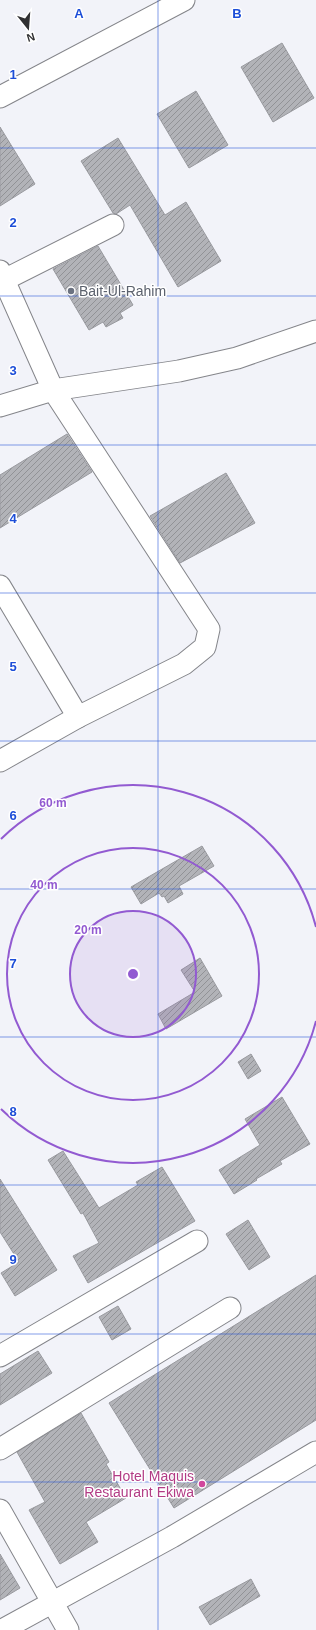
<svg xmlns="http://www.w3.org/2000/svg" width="316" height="1630" font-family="Helvetica,sans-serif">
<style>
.building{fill:url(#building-hatch);stroke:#999a9f}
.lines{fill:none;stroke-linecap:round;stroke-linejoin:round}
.minor-casing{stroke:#84858a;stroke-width:23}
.minor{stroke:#fff;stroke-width:21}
.grid{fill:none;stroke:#1d4ed8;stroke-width:1;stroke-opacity:0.55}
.ring{fill:none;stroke:#925ad1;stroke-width:2}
.worship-dot{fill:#6b7280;stroke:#fff;stroke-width:1.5}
.hotel-dot{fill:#d1479c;stroke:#fff;stroke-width:1.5}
.labels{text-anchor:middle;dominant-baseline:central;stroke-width:3;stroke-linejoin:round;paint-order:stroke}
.worship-label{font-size:14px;fill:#5b616d;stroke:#fff;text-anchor:start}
.hotel-label{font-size:14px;fill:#b23c85;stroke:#fff;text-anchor:end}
.grid-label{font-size:13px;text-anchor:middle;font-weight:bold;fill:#1d4ed8;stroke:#fff;stroke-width:3;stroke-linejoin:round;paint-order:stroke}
.centre{fill:#925ad1;stroke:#fff;stroke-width:2}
.ring-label{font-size:12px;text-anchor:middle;font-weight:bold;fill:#925ad1;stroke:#fff;stroke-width:3;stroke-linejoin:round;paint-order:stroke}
</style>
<defs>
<pattern id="building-hatch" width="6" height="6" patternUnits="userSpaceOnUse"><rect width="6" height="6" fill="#b2b3b8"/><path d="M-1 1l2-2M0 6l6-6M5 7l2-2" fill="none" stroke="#919296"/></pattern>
</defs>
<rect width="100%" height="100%" fill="#f2f3f9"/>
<g class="building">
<polygon points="282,43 314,98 273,122 241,67"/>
<polygon points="196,91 228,145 189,168 157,114"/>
<polygon points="0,127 35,184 0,206"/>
<polygon points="118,138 165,215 186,202 221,261 178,287 130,205 116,214 113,213 81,161"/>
<polygon points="98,246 133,305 120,313 123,318 106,327 103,322 89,330 53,269"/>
<polygon points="67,434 92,472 0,528 0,475"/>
<polygon points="226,473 255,523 180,563 150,516"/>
<polygon points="202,846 214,866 179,886 183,894 168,903 164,896 162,897 159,893 141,904 131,887"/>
<polygon points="200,958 222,996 166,1029 158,1014 195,992 181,970"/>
<polygon points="251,1054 261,1071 248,1079 238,1062"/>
<polygon points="282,1097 310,1144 280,1161 282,1164 256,1179 257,1180 234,1194 219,1170 260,1145 245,1119"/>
<polygon points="63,1151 99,1208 138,1185 136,1182 162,1167 195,1221 88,1283 73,1256 99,1243 83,1213 81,1214 48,1160"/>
<polygon points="0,1179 57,1270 15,1296 1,1273 19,1262 0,1232"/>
<polygon points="248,1220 270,1257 249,1270 226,1234"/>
<polygon points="316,1275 316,1420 174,1508 109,1403"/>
<polygon points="118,1306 131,1329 112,1340 99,1317"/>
<polygon points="38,1351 52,1373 0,1405 0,1374"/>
<polygon points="81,1413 109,1462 106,1464 126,1498 86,1522 98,1542 60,1564 29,1510 45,1502 17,1452"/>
<polygon points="0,1554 20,1588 0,1600"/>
<polygon points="251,1579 260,1596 210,1625 199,1607"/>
</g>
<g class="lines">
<g class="minor-casing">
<g id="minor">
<polyline points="0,97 184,0"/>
<polyline points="0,271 53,390 209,629 205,647 184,664 78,717 0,761"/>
<polyline points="4,280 113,225"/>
<polyline points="0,406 53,390 179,371 237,358 316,331"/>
<polyline points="0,586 78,717"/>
<polyline points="0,1356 197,1241"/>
<polyline points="0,1449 230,1308"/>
<polyline points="0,1510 68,1630"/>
<polyline points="2,1630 172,1537 316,1452"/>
</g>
</g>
<use href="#minor" class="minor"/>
</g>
<path class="grid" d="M158 0V1630M0 148H316M0 296H316M0 445H316M0 593H316M0 741H316M0 889H316M0 1037H316M0 1185H316M0 1334H316M0 1482H316"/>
<circle cx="133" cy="974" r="63" fill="#925ad1" fill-opacity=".12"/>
<g class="ring">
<circle cx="133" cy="974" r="63"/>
<circle cx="133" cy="974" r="126"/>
<path d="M316 1021A189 189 0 0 1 1 1109M1 839A189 189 0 0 1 316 927"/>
</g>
<circle class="worship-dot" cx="71" cy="291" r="4"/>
<circle class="hotel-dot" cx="202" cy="1484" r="4"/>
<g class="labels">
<g class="worship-label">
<text x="79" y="291">Bait-Ul-Rahim</text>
</g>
<g class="hotel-label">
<text x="194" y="1476">Hotel Maquis<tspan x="194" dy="16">Restaurant Ekiwa</tspan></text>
</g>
</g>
<g class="grid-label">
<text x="79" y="18">A</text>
<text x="237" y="18">B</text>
<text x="13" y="79">1</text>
<text x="13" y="227">2</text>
<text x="13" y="375">3</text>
<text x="13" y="523">4</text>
<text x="13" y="671">5</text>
<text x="13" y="820">6</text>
<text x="13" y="968">7</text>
<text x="13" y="1116">8</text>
<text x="13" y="1264">9</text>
</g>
<circle cx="133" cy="974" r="6" class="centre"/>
<g class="ring-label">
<text x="53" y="807">60 m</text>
<text x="44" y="889">40 m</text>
<text x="88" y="934">20 m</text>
</g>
<g transform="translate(28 28) rotate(163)" stroke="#ffffff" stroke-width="3" paint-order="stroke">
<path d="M0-3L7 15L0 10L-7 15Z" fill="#303032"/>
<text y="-6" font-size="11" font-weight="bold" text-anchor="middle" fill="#303032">N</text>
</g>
</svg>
